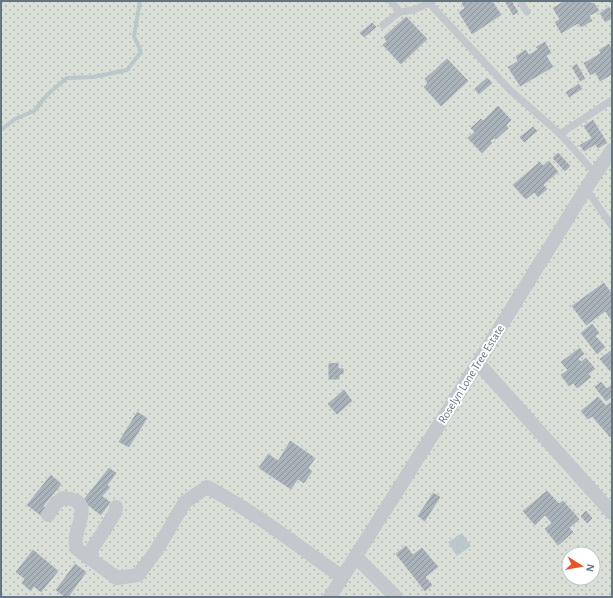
<svg xmlns="http://www.w3.org/2000/svg" width="613" height="598" font-family="'Alegreya Sans',sans-serif">
<style>
.garden{fill:url(#garden-dots);fill-rule:evenodd}
.water{fill:#bbc7cb}
.lines{fill:none;stroke-linecap:round;stroke-linejoin:round}
.stream{stroke:#bbc7cb;stroke-width:4}
.building{fill:url(#building-hatch);stroke:#dcdcda}
.service{stroke:#c3c8cc;stroke-width:7}
.minor{stroke:#c3c8cc;stroke-width:14}
.labels{text-anchor:middle;dominant-baseline:central;stroke-width:4;stroke-linejoin:round;paint-order:stroke}
.street-label{font-size:12px;fill:#657683;stroke:#fff}
</style>
<defs>
<pattern id="garden-dots" width="8" height="8" patternUnits="userSpaceOnUse"><rect width="8" height="8" fill="#dadfd7"/><path d="M2 2h.1M6 6h.1" fill="none" stroke="#b4b9b4" stroke-width="1.8" stroke-linecap="round"/></pattern>
<pattern id="building-hatch" width="6" height="6" patternUnits="userSpaceOnUse"><rect width="6" height="6" fill="#aab3b9"/><path d="M-1 1l2-2M0 6l6-6M5 7l2-2" fill="none" stroke="#8e969c"/></pattern>
</defs>
<rect width="100%" height="100%" fill="#fafaf8"/>
<path class="garden" d="M1 1H612V597H1ZM569 554H593V578H569Z"/>
<polygon class="water" points="462,533 471,546 457,556 448,542"/>
<g class="lines">
<polyline class="stream" points="1,130 15,119 34,111 49,93 67,78 93,77 127,70 141,52 134,36 140,1"/>
</g>
<g class="building">
<polygon points="463,1 493,1 502,15 472,35 458,12 464,8 461,3"/>
<polygon points="504,1 512,1 519,12 513,16"/>
<polygon points="563,1 591,1 592,3 594,2 600,11 590,16 593,21 581,28 578,24 561,34 554,22 559,19 552,8"/>
<polygon points="609,6 612,10 612,19 605,23 599,13"/>
<polygon points="406,16 428,39 401,65 382,45 386,41 383,37"/>
<polygon points="372,22 377,27 364,38 359,33"/>
<polygon points="545,41 552,53 547,56 554,67 520,87 507,67 517,61 515,56 526,49 529,54 537,49 535,47"/>
<polygon points="609,43 612,47 612,75 600,82 595,73 590,76 583,63 600,53 598,50"/>
<polygon points="447,58 469,81 441,107 423,87 427,83 424,79"/>
<polygon points="577,63 586,79 580,82 571,67"/>
<polygon points="487,77 493,83 479,95 474,89"/>
<polygon points="579,83 583,89 569,98 565,92"/>
<polygon points="498,105 512,120 507,125 509,128 496,140 494,139 491,141 493,143 482,154 467,138 474,132 470,128 481,118 483,120"/>
<polygon points="593,119 608,143 598,149 595,145 584,152 579,145 591,138 583,126"/>
<polygon points="533,126 538,131 524,143 519,137"/>
<polygon points="558,152 571,166 565,172 552,158"/>
<polygon points="549,160 559,172 544,185 548,189 538,198 534,193 526,200 512,185 540,161 543,165"/>
<polygon points="604,282 612,293 612,322 605,312 586,326 571,306"/>
<polygon points="592,323 600,333 596,336 606,347 597,355 580,333"/>
<polygon points="580,347 585,354 579,359 581,361 586,357 596,369 589,374 592,377 577,389 573,384 569,387 560,375 567,370 560,362"/>
<polygon points="612,349 612,371 610,372 599,359"/>
<polygon points="339,362 339,368 344,368 344,375 340,375 340,380 328,380 328,363"/>
<polygon points="601,381 607,388 612,384 612,397 606,402 594,387"/>
<polygon points="344,389 353,401 337,415 327,404"/>
<polygon points="598,396 606,405 610,402 612,404 612,436 610,438 592,417 588,420 580,411"/>
<polygon points="137,411 148,418 129,448 118,442"/>
<polygon points="290,440 316,458 309,468 313,471 304,484 298,480 291,490 258,468 268,453 278,460"/>
<polygon points="109,467 117,473 108,485 111,487 103,496 111,502 101,516 82,501"/>
<polygon points="51,474 62,484 44,506 49,509 42,517 26,505"/>
<polygon points="547,490 559,503 563,500 580,519 570,528 574,532 558,546 544,529 551,523 545,516 535,526 522,511"/>
<polygon points="433,492 441,497 425,522 417,516"/>
<polygon points="586,510 593,518 587,524 580,516"/>
<polygon points="406,545 413,554 422,547 439,567 426,577 433,585 425,592 395,554"/>
<polygon points="33,549 59,571 41,593 34,587 31,592 21,583 24,579 15,572"/>
<polygon points="75,563 87,572 69,597 64,597 55,590"/>
</g>
<g class="lines">
<g class="service">
<polyline points="391,1 400,12 413,10 432,2"/>
<polyline points="520,1 527,12"/>
<polyline points="429,3 510,90 560,134 595,173"/>
<polyline points="383,25 400,12"/>
<polyline points="560,134 612,100"/>
<polyline points="586,189 612,226"/>
</g>
<g class="minor">
<polyline points="478,363 612,513"/>
<path d="M48 515 56 503 63 498C100 500 69 531 77 549L117 578 138 575 156 551 185 502 207 487C255 512 298 546 342 577"/>
<polyline points="87,557 115,513 116,507"/>
<polyline points="356,557 396,597"/>
<polyline points="330,597 478,363 592,179 612,150"/>
</g>
</g>
<g class="labels">
<g class="street-label">
<text transform="translate(471 374) rotate(-58)">Roselyn Lone Tree Estate</text>
</g>
</g>
<rect width="613" height="598" fill="none" stroke="#657683" stroke-width="4"/>
<g transform="translate(581 566) rotate(101)"><circle r="19" fill="#ffffff" stroke="#c1c8cd"/>
<path d="M0-3L7 15L0 10L-7 15Z" fill="#e4572e"/>
<text y="-6" font-size="11" font-weight="bold" text-anchor="middle" fill="#657683">N</text>
</g>
</svg>
